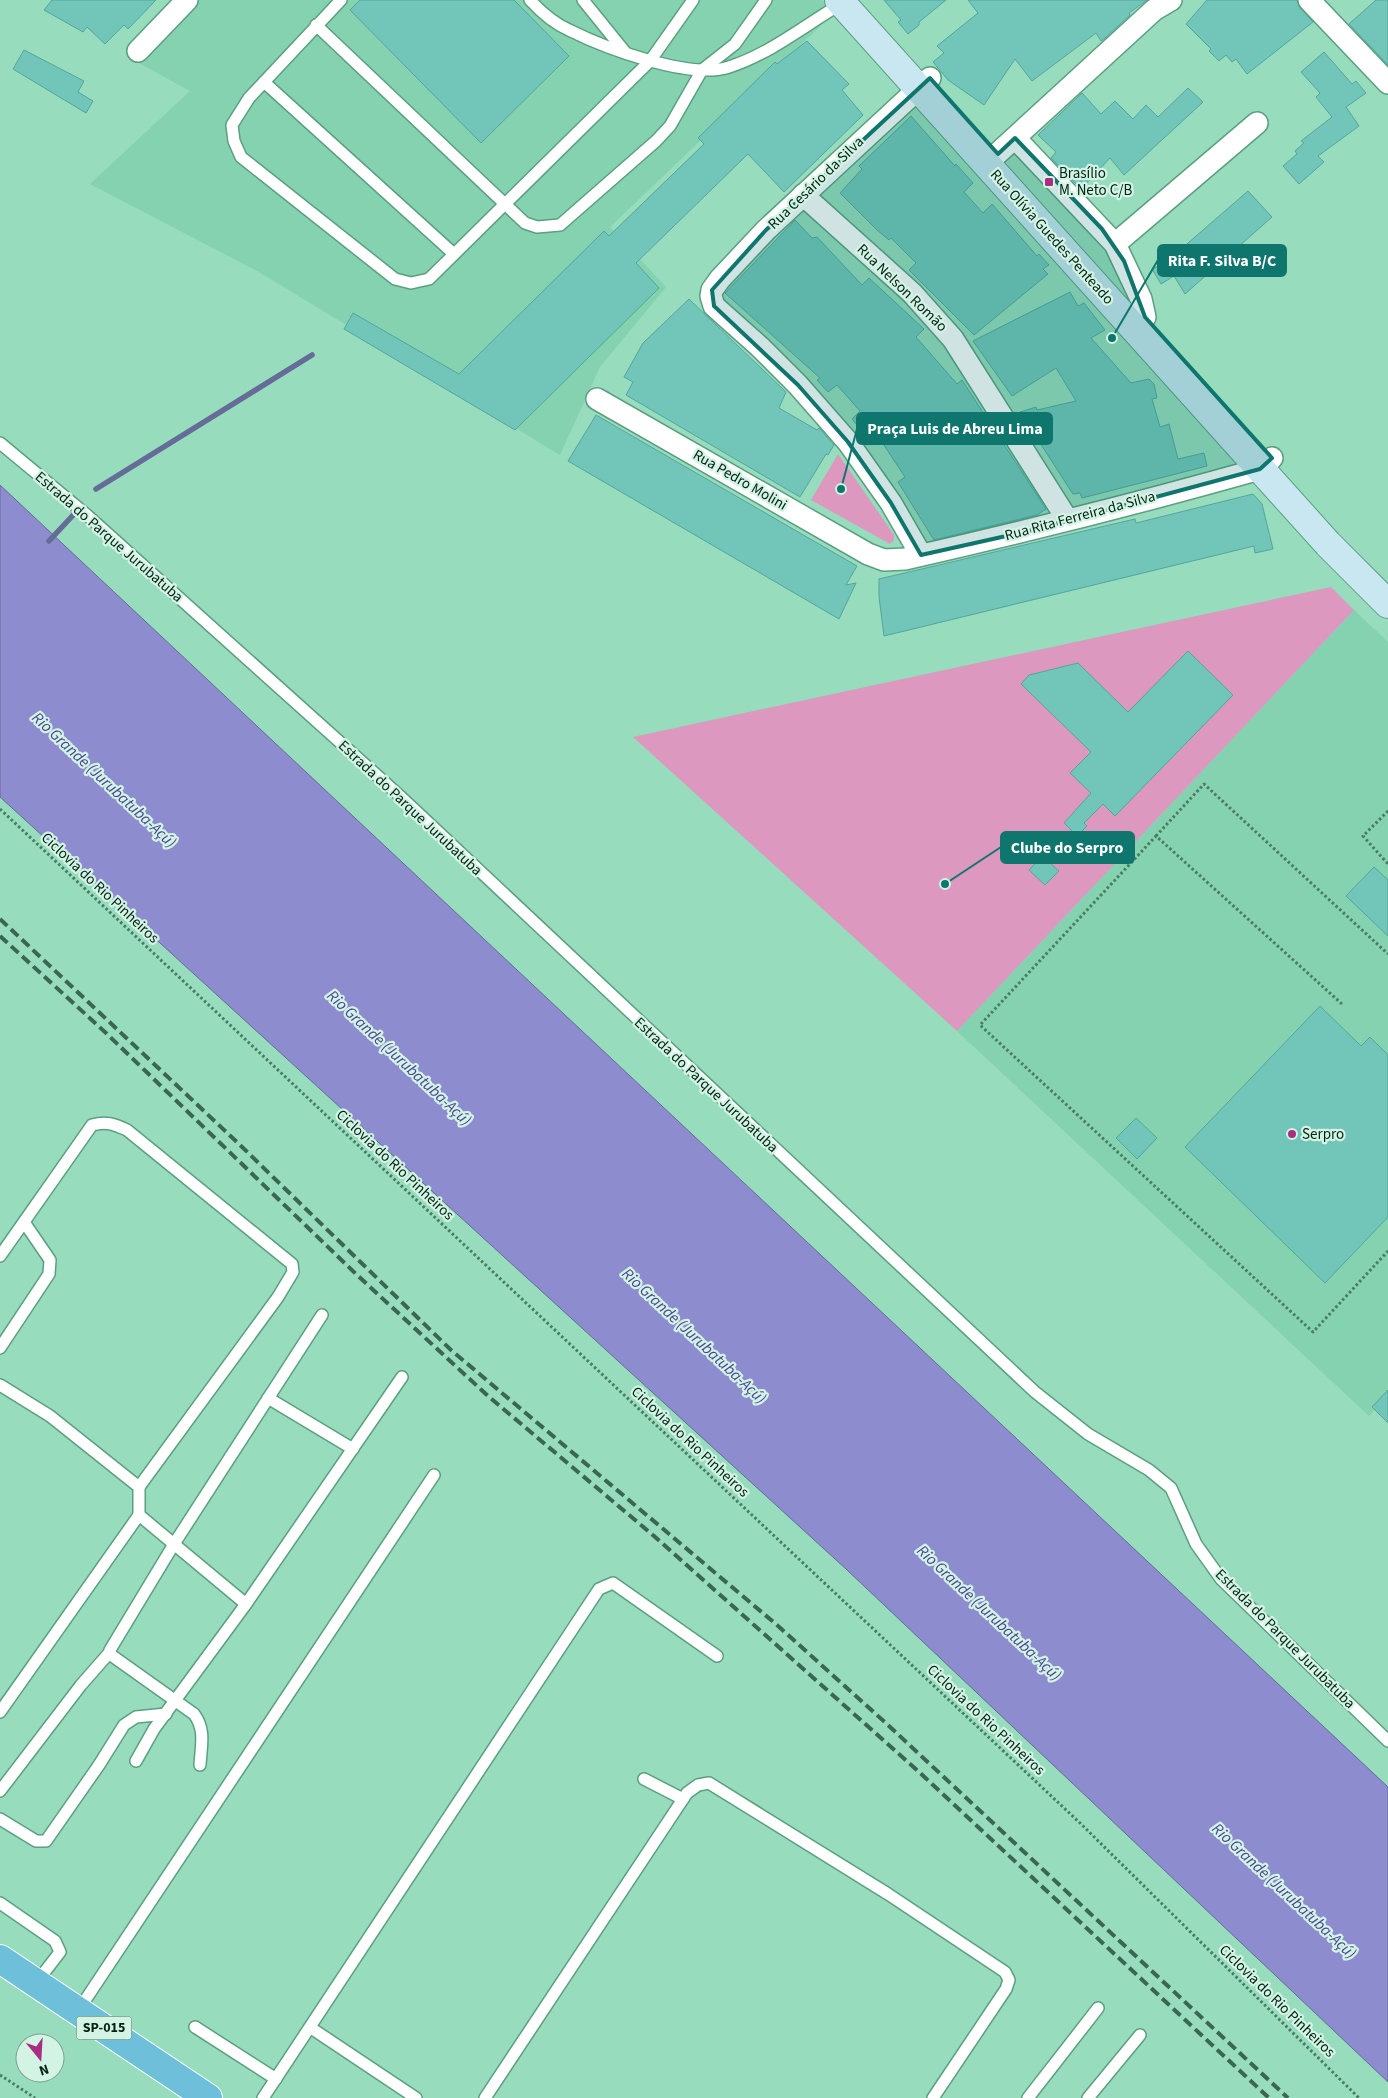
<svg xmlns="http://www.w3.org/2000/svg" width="1388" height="2098" font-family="'Source Sans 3',sans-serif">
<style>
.built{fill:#84d2b0}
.green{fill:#dc98bf}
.water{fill:#8d8cce;stroke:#646c97}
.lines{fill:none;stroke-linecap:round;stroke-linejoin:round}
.stream{stroke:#646c97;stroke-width:5.5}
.building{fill:#72c5b9;stroke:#53a69b}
.service-casing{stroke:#5b9f81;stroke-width:14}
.minor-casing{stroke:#5b9f81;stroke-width:24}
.secondary-casing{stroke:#5b9f81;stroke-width:30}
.trunk-casing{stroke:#fff;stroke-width:30}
.path{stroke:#4a7b65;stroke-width:3;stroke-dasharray:2.5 2.5;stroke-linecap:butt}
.service{stroke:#fff;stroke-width:11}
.minor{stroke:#fff;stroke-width:21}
.secondary{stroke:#c8e7f1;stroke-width:28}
.trunk{stroke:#6ebfda;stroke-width:28}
.rail{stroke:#3a6653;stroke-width:4;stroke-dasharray:10 5;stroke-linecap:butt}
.marked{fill:#0f766e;fill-opacity:0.2;stroke:#0f766e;stroke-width:4;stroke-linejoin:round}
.poi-dot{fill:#a92d80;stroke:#d3f4e4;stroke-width:2}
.labels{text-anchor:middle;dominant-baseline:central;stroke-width:4.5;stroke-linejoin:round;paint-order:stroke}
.shield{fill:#d3f4e4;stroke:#426154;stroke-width:1}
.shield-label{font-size:14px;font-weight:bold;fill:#042216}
.poi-label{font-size:15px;fill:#042216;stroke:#d3f4e4;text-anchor:start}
.street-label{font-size:15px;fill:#042216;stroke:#d3f4e4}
.water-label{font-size:16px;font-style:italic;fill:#4b4393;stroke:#d3f4e4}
.leader{fill:none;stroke:#0f766e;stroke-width:2}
.callout-dot{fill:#0f766e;stroke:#d3f4e4;stroke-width:2}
.callout{fill:#0f766e;stroke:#0f766e;stroke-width:2}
.callout-label{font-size:16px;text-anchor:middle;font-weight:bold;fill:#fff}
</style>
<rect width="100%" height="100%" fill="#97dcbc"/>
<g class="built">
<polygon points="198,0 822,0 833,14 610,227 666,287 600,367 560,455 259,272 90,184 190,91 137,62"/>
<polygon points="1354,610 1388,642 1388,1395 1369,1416 957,1031"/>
</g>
<g class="green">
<polygon points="838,454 894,535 894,540 890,544 811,500"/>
<polygon points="1331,587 1354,610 957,1031 633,737"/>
</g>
<polygon class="water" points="0,485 1388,1787 1388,2082 846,1569 0,797"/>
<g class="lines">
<g class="stream">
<polyline points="96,489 312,355"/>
<polyline points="49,541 76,512"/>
</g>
</g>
<g class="building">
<polygon points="52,0 156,0 128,29 124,25 105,44 87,27 83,32 44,10"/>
<polygon points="360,0 514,0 569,56 481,143 350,10"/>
<polygon points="884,0 946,0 919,22 919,25 908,34 898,22 901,20"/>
<polygon points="968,0 1147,0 1129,13 1130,15 1105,38 1101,41 1096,33 1032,81 1015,59 984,105 948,80 933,62 944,53 937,46 978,13"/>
<polygon points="1207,0 1297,0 1300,8 1313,22 1247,74 1236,59 1232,62 1226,55 1219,61 1209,51 1211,49 1186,24"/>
<polygon points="1376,0 1388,0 1388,65 1349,24"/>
<polygon points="807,41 849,84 842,90 863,115 784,192 748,154 636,263 659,288 515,430 344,329 353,313 459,374 604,231 609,236 704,144 698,138 775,62 777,64"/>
<polygon points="24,50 84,81 78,92 93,101 86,113 13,69"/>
<polygon points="1324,52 1352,84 1356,81 1366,93 1346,107 1359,126 1318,156 1324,162 1299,184 1283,166 1297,154 1295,151 1304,143 1301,141 1332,117 1316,97 1320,93 1301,72"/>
<polygon points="1188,88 1203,102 1124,175 1110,158 1081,189 1051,158 1056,152 1038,135 1082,93 1101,114 1115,101 1133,119 1146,105 1158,117"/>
<polygon points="911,116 955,166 956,164 973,183 964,192 983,213 992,204 1037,256 1039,254 1049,265 1043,269 1048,274 974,335 909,270 916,263 891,238 889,240 877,230 840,193 862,169 859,166"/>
<polygon points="1248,191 1272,217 1185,294 1174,276 1161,284 1152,269 1165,263"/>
<polygon points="795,220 812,238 817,237 862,285 869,278 924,329 916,337 957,384 962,380 984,414 968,424 988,420 1046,509 1037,515 934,540 898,482 905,477 876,433 874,435 867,426 862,431 852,419 860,411 837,385 828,392 817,380 820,378 725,293"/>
<polygon points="1070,292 1078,306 1084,303 1105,330 1091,338 1131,383 1149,379 1154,384 1157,398 1152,399 1160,427 1169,424 1178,459 1204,453 1207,466 1082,498 1080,493 1073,494 1020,412 1036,407 1037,410 1076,401 1056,368 1012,396 973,341"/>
<polygon points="689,299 786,392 779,408 817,430 819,428 834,445 828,455 826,454 800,497 626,395 633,382 624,377 643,343"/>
<polygon points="596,415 857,566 846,585 856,583 839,619 568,461"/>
<polygon points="1253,494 1262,504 1273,549 1255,553 1254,546 884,636 879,597 879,579 1135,519 1136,523"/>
<polygon points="1188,651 1233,695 1115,816 1103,804 1084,823 1087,826 1077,836 1064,823 1091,793 1070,773 1091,752 1021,684 1029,675 1078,663 1128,712"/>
<polygon points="1042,856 1059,871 1045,885 1029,870"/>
<polygon points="1374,867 1388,880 1388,936 1346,896"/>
<polygon points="1320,1006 1361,1046 1370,1037 1388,1055 1388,1217 1325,1283 1185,1147"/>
<polygon points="1136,1118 1157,1138 1137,1159 1116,1138"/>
<polygon points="1388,1390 1388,1423 1372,1407"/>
</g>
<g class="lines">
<g class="service-casing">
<g id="service">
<polyline points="341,0 249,98 232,125 234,141 241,157 395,279 411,283 429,279 650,61 693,0"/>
<path d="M530 0C541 12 553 23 569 30 605 48 690 80 729 67 770 54 805 25 841 4"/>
<polyline points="583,0 625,52"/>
<polyline points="316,25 525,223 537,227 560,225 656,141 670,126 702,70 735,44 766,0"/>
<polyline points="264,82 454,254"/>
<polyline points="0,443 88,516 401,797 1035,1392 1088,1434 1149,1470 1171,1488 1196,1544 1221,1579 1388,1741"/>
<path d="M0 1256 92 1125C106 1121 114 1124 127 1130L292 1264 293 1272 278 1297 139 1487"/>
<polyline points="0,1348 49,1274 50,1260 24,1222"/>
<polyline points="0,1385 50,1416 139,1487 139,1515 0,1712"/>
<polyline points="268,1398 353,1449"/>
<polyline points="246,1604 402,1377"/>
<polyline points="136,1761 154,1729 246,1604 139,1515"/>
<path d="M200 1765C201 1746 206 1730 194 1714L111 1655 110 1650 174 1544 322 1315"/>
<polyline points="644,1779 683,1799"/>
<polyline points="0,1791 81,1685 110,1652"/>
<polyline points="0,1819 36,1841 46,1841 99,1765 124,1725 136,1717 166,1714"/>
<polyline points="0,1903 55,1941 60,1952 36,1983"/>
<polyline points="78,2011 434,1475"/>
<polyline points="195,2027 276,2079"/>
<polyline points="311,2028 416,2098"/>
<polyline points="263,2098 599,1589 613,1583 717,1656"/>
<polyline points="485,2098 687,1793 698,1785 709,1783 888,1894 1005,1972 1009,1980 1006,1989 933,2098"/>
<polyline points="1028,2098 1098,2008"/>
<polyline points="1088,2098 1140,2035"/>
</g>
</g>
<g class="minor-casing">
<g id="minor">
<polyline points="1309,0 1388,83"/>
<polyline points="138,51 187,0"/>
<polyline points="1015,138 1115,244 1141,299 1145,317"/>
<polyline points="986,164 1154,10 1171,0"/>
<polyline points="803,195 912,293 953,339 1067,519"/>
<polyline points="1115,244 1257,123"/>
<path d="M597 399 868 554 884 560 905 559C1024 532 1143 502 1260 469L1272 458"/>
<polyline points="921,555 891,503 848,442 798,385 760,347 714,306 711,296 712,290 720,279 766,230 930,78"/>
</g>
</g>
<g class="secondary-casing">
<polyline id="secondary" points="839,0 1328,544 1388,604"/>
</g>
<g class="trunk-casing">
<polyline id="trunk" points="0,1959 208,2098"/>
</g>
<g class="path">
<polyline points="0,809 1080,1823 1359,2098"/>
<polyline points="1388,811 1363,836 1388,864"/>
<polyline points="1156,836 1204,784 1388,954"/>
<polyline points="1342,1004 1156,836 980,1025 1313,1332 1388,1251"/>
<polyline points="0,2075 35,2098"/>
</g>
<use href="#service" class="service"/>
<use href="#minor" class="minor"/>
<use href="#secondary" class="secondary"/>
<use href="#trunk" class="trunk"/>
<g class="rail">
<polyline points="0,919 239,1144 451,1350 777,1625 888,1725 1288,2098"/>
<polyline points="0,936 106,1033 356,1274 488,1396 654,1536 918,1771 1269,2098"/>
</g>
</g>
<path class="marked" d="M930 78 998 154 1015 138 1102 229 1124 261 1145 317 1272 458 1260 469 1033 530 921 555 891 503 848 442 798 385 714 306 712 290 766 230Z"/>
<g class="poi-dot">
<rect x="1044" y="177" width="10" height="10" rx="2.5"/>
<circle cx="1292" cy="1134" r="5"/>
</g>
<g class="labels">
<rect class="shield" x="76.5" y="2016.5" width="55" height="23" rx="4"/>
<g class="shield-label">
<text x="104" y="2028">SP-015</text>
</g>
<g class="poi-label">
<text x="1059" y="173">Brasílio<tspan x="1059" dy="17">M. Neto C/B</tspan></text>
<text x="1302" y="1134">Serpro</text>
</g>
<g class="street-label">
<text transform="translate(816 183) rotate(-44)">Rua Cesário da Silva</text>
<text transform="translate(1052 237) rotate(48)">Rua Olívia Guedes Penteado</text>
<text transform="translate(902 288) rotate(44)">Rua Nelson Romão</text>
<text transform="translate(740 480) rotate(30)">Rua Pedro Molini</text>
<text transform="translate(1080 516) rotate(-15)">Rua Rita Ferreira da Silva</text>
<text transform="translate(109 537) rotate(41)">Estrada do Parque Jurubatuba</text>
<text transform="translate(410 808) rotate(43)">Estrada do Parque Jurubatuba</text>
<text transform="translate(100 888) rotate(43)">Ciclovia do Rio Pinheiros</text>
<text transform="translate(706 1085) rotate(43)">Estrada do Parque Jurubatuba</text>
<text transform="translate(395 1165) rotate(43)">Ciclovia do Rio Pinheiros</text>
<text transform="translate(690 1442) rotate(43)">Ciclovia do Rio Pinheiros</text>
<text transform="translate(1285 1639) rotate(45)">Estrada do Parque Jurubatuba</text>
<text transform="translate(986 1720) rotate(43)">Ciclovia do Rio Pinheiros</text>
<text transform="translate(1277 2001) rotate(44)">Ciclovia do Rio Pinheiros</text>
</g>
<g class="water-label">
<text transform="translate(104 780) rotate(43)">Rio Grande (Jurubatuba-Açú)</text>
<text transform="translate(399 1058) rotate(43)">Rio Grande (Jurubatuba-Açú)</text>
<text transform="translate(694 1336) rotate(43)">Rio Grande (Jurubatuba-Açú)</text>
<text transform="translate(989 1613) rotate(43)">Rio Grande (Jurubatuba-Açú)</text>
<text transform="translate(1284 1891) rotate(43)">Rio Grande (Jurubatuba-Açú)</text>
</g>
</g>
<path class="leader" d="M1112 338L1158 260M841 489L857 429M945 884L1001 847"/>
<g class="callout-dot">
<circle cx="1112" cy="338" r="5"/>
<circle cx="841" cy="489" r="5"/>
<circle cx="945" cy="884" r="5"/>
</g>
<g class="callout">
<rect x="1158" y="245" width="128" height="31" rx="5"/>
<rect x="857" y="413" width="195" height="31" rx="5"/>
<rect x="1001" y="832" width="133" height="31" rx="5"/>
</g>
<g class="callout-label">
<text x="1222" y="266">Rita F. Silva B/C</text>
<text x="955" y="434">Praça Luis de Abreu Lima</text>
<text x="1067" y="853">Clube do Serpro</text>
</g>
<g transform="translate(40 2058) rotate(162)"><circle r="24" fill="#d3f4e4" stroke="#80a092"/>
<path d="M0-4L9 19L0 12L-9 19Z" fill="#a92d80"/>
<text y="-8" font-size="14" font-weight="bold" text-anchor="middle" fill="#042216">N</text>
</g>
</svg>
